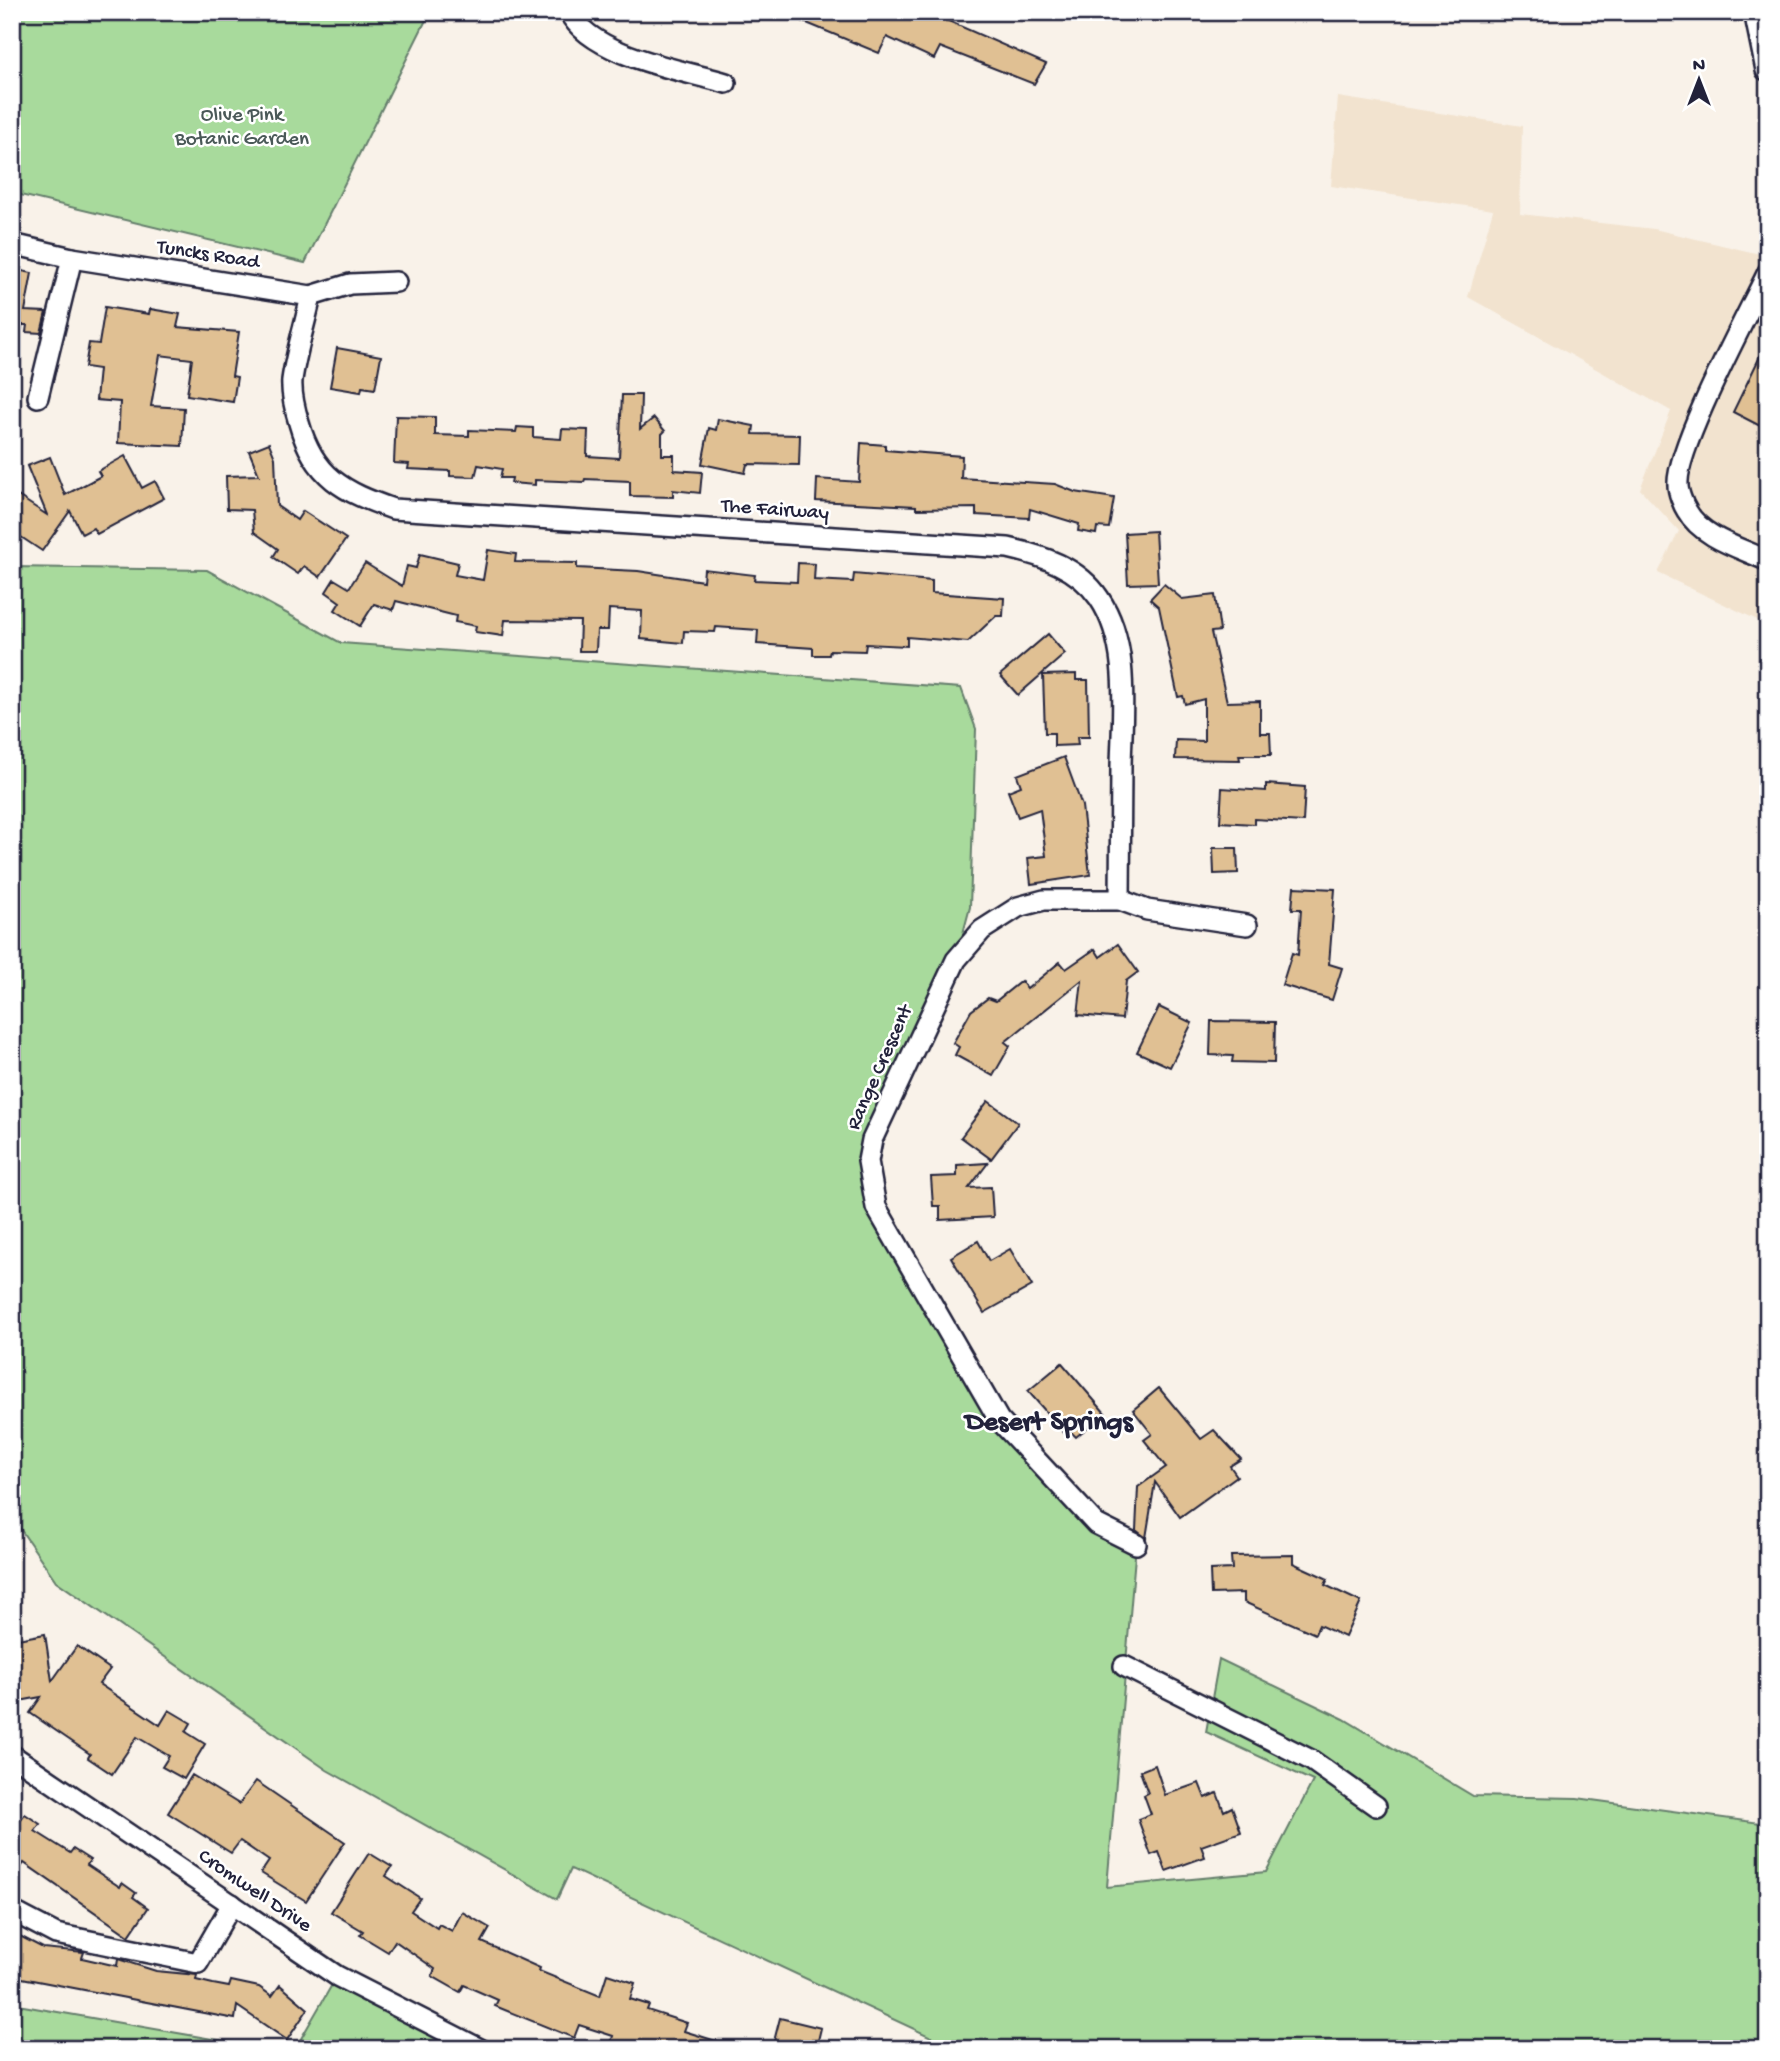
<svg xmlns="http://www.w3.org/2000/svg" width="1780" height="2061" font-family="'Gochi Hand',sans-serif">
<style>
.built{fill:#f2e3cf}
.green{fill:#a8da9c;stroke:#657e6c;stroke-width:2}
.building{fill:#e0c093;stroke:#22223b;stroke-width:2}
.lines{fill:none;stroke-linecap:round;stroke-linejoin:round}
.minor-casing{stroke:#22223b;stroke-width:24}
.minor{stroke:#fff;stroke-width:19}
.labels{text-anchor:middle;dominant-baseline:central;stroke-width:5;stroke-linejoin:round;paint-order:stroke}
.park-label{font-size:21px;fill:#4a5958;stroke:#fff}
.street-label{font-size:21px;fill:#22223b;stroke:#fff}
.district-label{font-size:28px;font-weight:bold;fill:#22223b;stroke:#fff}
</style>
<rect width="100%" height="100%" fill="#f9f2e9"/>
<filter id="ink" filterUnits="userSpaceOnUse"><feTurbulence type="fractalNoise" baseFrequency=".0143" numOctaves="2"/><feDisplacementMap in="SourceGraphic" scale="14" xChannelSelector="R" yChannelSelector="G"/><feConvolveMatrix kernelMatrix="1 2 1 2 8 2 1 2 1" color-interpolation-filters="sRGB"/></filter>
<g filter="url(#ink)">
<polygon class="built" points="1338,97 1522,126 1520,214 1654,229 1768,256 1768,625 1658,573 1679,531 1640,489 1671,411 1468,297 1493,210 1331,186"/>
<g class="green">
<polygon points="12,12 430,12 305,263 12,193"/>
<polygon points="12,567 207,570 341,643 961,688 976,729 970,907 956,960 877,1123 870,1176 999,1420 1096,1524 1136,1544 1107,1887 1266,1872 1313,1781 1206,1732 1219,1659 1344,1719 1473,1796 1577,1798 1768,1824 1768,2049 957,2049 571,1869 557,1899 327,1770 56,1581 12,1517"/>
<polygon points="337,1976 480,2049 295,2049"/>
<polygon points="12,2004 269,2049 12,2049"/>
</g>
<g class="building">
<polygon points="780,12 948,12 946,20 1046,64 1034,84 940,47 934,59 887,37 879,53"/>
<polygon points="12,269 32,273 25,311 46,312 41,333 26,332 27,325 22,325 20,338 12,338"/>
<polygon points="105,307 149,314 150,309 180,314 177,327 239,332 232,376 237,377 233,402 187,395 192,359 160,355 151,406 184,408 182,446 118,443 120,402 96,400 99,369 85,367 89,343 99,344"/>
<polygon points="1768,340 1768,430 1733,412"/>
<polygon points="337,348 381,356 375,389 362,387 361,392 330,387"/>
<polygon points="622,395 641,395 640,429 654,418 665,431 662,434 662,455 674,455 674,470 702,472 700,493 673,490 673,497 630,496 630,481 585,479 584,482 535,480 535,485 511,483 512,478 500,478 502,469 478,465 475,477 450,476 450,471 408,469 409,464 394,463 396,416 435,417 435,435 469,436 469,430 516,432 517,427 533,428 533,437 561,439 562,429 588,430 587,456 619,458"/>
<polygon points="718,419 754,426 753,434 800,435 799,465 747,464 745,473 702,464 709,428 716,430"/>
<polygon points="269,443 275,458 277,506 297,520 303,511 346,539 320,577 304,566 298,574 273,557 278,549 254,532 252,510 227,509 226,476 259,475 249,451"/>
<polygon points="861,443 885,445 885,450 962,456 961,478 1055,484 1075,492 1114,498 1109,528 1097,527 1096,534 1078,531 1079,524 1030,509 1029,518 976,515 976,508 916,509 916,506 816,501 817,479 859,482"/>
<polygon points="125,456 142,488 155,481 164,498 97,534 93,528 82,534 70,511 42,551 12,531 12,492 47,515 27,466 50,457 65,495 101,476 98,471"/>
<polygon points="1155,531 1158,583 1128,584 1125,533"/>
<polygon points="488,550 516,554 515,562 577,563 577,568 638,571 703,581 704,569 755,575 754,580 797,582 798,563 815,564 814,580 853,582 854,574 932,581 932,593 1004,598 1003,616 996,616 968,642 907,637 907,646 866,644 865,651 830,650 829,655 813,655 813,648 757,644 758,630 716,627 715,632 684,631 683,643 641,639 642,611 609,609 608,630 597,630 596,651 579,651 580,621 505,620 503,636 475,632 476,626 455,622 456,616 396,601 393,610 374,604 360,626 335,610 340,602 326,592 334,579 349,588 365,563 402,586 407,566 416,568 420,554 458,563 455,575 483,580"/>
<polygon points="1164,584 1182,599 1215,595 1220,631 1211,632 1227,702 1260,701 1260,733 1270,733 1271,755 1239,755 1240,760 1175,759 1176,740 1204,741 1204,699 1185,704 1183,696 1178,697 1159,607 1150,599"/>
<polygon points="1048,634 1065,654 1018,695 1000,675"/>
<polygon points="1076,674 1076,680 1088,680 1089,737 1077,737 1078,745 1054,746 1054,733 1045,733 1043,675"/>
<polygon points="1064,757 1082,806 1090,875 1031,884 1028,858 1046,856 1040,809 1018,817 1008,791 1021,786 1017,775"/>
<polygon points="1266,784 1305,787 1303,822 1254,819 1254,824 1220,822 1222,788 1266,791"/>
<polygon points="1213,848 1237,848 1238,873 1214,874"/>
<polygon points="1294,887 1335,889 1329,964 1342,968 1332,1000 1282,985 1292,953 1298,955 1301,909 1292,909"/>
<polygon points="1118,944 1138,972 1126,981 1122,1019 1078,1015 1082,980 1005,1042 1010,1046 993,1076 955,1055 959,1047 953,1043 971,1011 988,998 996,1001 1021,981 1027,989 1060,962 1066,969 1095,949 1100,957"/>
<polygon points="1159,1007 1192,1023 1170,1067 1137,1052"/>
<polygon points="1211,1021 1275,1022 1274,1063 1232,1062 1233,1056 1210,1055"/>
<polygon points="988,1101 1018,1123 991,1159 961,1137"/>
<polygon points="988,1163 969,1188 991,1187 993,1217 940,1220 940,1206 933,1206 931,1177 957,1176 957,1165"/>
<polygon points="978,1241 989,1261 1010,1249 1032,1286 984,1313 951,1257"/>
<polygon points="1062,1363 1105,1413 1076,1437 1070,1431 1066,1435 1028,1391"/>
<polygon points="1159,1388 1201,1439 1214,1430 1241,1459 1230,1466 1237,1476 1180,1517 1155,1482 1146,1538 1136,1530 1138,1487 1166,1467 1144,1440 1152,1434 1133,1410"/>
<polygon points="1293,1555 1293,1563 1328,1579 1325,1585 1361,1602 1345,1637 1319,1625 1315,1634 1244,1602 1244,1593 1211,1594 1210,1570 1232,1569 1231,1556"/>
<polygon points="45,1634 52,1681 77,1646 110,1669 99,1684 160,1725 169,1710 191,1723 186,1732 205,1744 184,1779 162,1767 169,1756 137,1737 112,1774 88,1758 90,1754 30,1713 41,1697 14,1702 12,1640"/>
<polygon points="1155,1765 1165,1795 1199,1783 1205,1798 1217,1793 1224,1811 1232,1807 1241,1832 1201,1846 1205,1857 1166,1871 1159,1852 1151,1855 1138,1819 1151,1814 1144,1795 1148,1793 1140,1771"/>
<polygon points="192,1775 239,1804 256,1781 345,1842 306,1901 261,1873 269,1861 240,1841 231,1853 168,1813"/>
<polygon points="12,1813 21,1819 25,1814 40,1824 35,1831 70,1853 73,1849 90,1860 87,1865 120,1887 122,1883 136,1893 133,1897 148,1908 129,1936 24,1863 12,1880"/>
<polygon points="369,1853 392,1867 386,1876 420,1898 411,1911 437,1928 439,1924 452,1931 462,1912 490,1928 482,1942 540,1968 539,1971 600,1996 607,1974 635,1983 630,1999 649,2005 647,2010 687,2023 684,2031 729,2045 729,2049 609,2049 613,2036 579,2025 574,2038 495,2006 498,2000 464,1985 460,1992 432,1976 435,1969 395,1941 388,1952 360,1935 363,1931 331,1912"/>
<polygon points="12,1932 43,1948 84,1952 82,1958 117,1966 118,1959 156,1971 197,1975 196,1980 213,1984 229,1987 231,1981 259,1987 272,1996 280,1985 308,2009 287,2040 237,2006 235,2019 22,1978 12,1973"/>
<polygon points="780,2018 821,2028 816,2049 772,2049"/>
</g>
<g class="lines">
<g class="minor-casing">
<g id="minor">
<path d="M569 12C591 56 682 70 726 83"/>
<polyline points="1755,16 1766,70"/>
<polyline points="12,244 72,258 311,296 350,284 396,282"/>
<path d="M1768 272C1749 312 1675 449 1678 485 1678 492 1683 505 1687 511 1702 538 1741 548 1768 561"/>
<path d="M311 296C305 324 296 352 292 380 291 394 295 410 299 423 314 477 344 492 393 509L1008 548C1043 556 1078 567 1099 598 1131 645 1122 712 1121 766 1121 810 1120 855 1120 900"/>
<polyline points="38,397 72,258"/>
<polyline points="1136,1544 1096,1524 999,1420 876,1207 868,1161 872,1140 956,960 982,930 1018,907 1044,900 1120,900 1147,910 1247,925"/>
<polyline points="1124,1666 1311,1760 1376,1806"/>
<polyline points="12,1755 337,1976 480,2049"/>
<polyline points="12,1911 56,1934 198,1963 232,1904"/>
</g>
</g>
<use href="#minor" class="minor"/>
</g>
</g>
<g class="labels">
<g class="park-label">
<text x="242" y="116">Olive Pink<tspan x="242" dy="24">Botanic Garden</tspan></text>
</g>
<g class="street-label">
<text transform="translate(208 256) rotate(9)">Tuncks Road</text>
<text transform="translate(775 511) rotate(4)">The Fairway</text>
<text transform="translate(881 1068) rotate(-66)">Range Crescent</text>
<text transform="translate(254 1892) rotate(34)">Cromwell Drive</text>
</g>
<g class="district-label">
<text x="1049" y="1423">Desert Springs</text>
</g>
</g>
<rect width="1780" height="2061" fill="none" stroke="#fff" stroke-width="42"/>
<rect x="21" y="21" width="1738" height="2019" fill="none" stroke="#22223b" stroke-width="2.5" filter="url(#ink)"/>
<g transform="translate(1699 80)" stroke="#ffffff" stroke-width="5" paint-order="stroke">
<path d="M0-5L12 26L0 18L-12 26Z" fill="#22223b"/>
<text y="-10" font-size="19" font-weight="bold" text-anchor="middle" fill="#22223b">N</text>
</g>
</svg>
